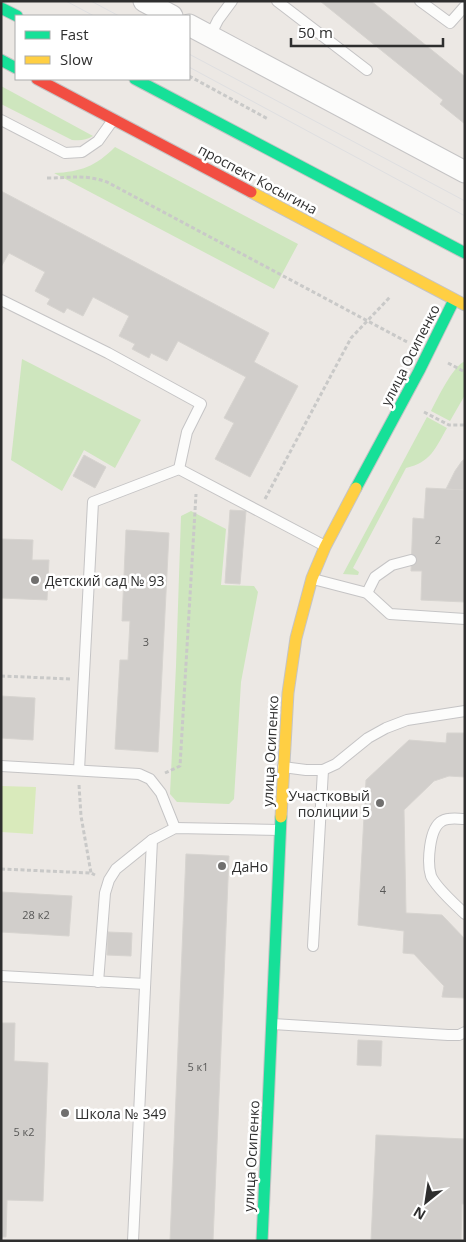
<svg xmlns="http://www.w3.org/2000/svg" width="466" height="1242" font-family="'Open Sans',sans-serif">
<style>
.green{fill:#cee6be}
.pitch{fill:#d9eabb}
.building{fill:#d1cecb;stroke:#d7d4d0}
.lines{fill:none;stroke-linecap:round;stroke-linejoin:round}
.lane-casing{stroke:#c5c4c5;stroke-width:12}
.street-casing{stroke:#c5c4c5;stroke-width:23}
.fast-casing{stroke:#c5c4c5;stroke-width:13}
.slow-casing{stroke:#c5c4c5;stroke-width:13}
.jam-casing{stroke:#c5c4c5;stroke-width:13}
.path{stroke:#c9c9c8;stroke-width:3;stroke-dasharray:4 2.5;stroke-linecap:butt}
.lane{stroke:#fcfcfb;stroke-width:10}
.street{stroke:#fcfcfb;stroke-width:21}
.fast{stroke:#16e098;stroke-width:11}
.slow{stroke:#ffcf43;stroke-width:11}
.jam{stroke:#f24e42;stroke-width:11}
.tram{stroke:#dfdfe1;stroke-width:1}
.poi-dot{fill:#706f6e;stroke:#fff;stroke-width:2}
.labels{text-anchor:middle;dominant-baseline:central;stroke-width:5;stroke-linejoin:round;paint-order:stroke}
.number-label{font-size:11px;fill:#585857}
.street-label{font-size:14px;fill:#2e2e2e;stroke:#fff}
.poi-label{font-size:14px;fill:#2e2e2e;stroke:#fff;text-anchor:start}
</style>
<rect width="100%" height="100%" fill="#ece8e4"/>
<g class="green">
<path d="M1 86 93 136C86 140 81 141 72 140L1 104Z"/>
<path d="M115 147 298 244 274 289 54 173C81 172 96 166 115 147Z"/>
<polygon points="22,359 141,420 115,468 84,450 62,491 11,460"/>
<path d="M465 361V395L450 421 431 411C438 398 452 367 465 361Z"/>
<path d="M427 417 447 428C435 449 431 462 406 468L353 568 359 572 358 575 343 574Z"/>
<polygon points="191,511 226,529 221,585 254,586 258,592 241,682 234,799 229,804 177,802 170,794 176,666 181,516"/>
</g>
<polygon class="pitch" points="1,786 36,787 33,834 1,832"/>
<g class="building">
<polygon points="320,1 371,1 464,76 465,74 465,124 440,104 443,100"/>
<polygon points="1,191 269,333 254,362 298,386 250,477 215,459 234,423 224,418 246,377 178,341 167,361 151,353 149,358 132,349 135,344 119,336 129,316 93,297 83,316 67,308 64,313 47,304 50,299 35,291 45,272 9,253 1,267"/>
<polygon points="84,455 106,467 95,488 73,476"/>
<polygon points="465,459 465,490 446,489 455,471 462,461"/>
<polygon points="426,488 465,490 465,602 421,600 422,571 411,571 413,518 424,519"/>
<polygon points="230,510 246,511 240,584 225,583"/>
<polygon points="126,530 169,533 158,752 115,749 120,660 128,660 130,621 122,621"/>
<polygon points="1,539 33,540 32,560 49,560 47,600 1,598"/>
<polygon points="1,696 35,698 33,740 1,738"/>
<polygon points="447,733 465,733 465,777 449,776 434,781 404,810 406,913 442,915 465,939 465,998 442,997 444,986 427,968 414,954 403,953 404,931 358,925 366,780 409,740 446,743"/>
<polygon points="186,854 229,856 213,1241 170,1241"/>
<polygon points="1,892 72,896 69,936 1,932"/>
<polygon points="108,932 132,933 131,956 107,955"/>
<polygon points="1,1023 15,1023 14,1061 48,1063 43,1201 7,1200 6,1237 1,1237"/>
<polygon points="358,1040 382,1041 381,1066 357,1065"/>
<polygon points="376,1135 465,1139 465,1204 462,1204 461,1241 371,1241"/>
</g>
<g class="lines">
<g class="lane-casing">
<g id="lane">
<polyline points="277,1 367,70"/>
<polyline points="420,1 450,23 465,6"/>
<polyline points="210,36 218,20 232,1"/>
<polyline points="1,120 65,153 82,152 98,141 113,120"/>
<polyline points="1,300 108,353 201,404 187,432 179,469"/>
<polyline points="313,579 367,593 390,614 465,619"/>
<polyline points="367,593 375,577 392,565 411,560"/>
<polyline points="1,766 139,774 150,779 161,793 175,828"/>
<polyline points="283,767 306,770 323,770 336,764 368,738 386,728 407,720 465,711"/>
<polyline points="79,770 93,502 179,469 325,546"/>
<path d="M465 819C457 819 449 817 442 821 429 828 427 863 431 876 436 888 456 905 465 914"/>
<polyline points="313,946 323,770"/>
<polyline points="1,976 145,984"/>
<polyline points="98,982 105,893 109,880 116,869 152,840"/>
<polyline points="273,1024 448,1035 459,1035 465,1032"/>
<polyline points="133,1241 152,840 175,828 279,830"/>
</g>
</g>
<g class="street-casing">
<g id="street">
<polyline points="144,1 172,16"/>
<polyline points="189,25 465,172"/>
</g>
</g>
<g class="fast-casing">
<g id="fast">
<polyline points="1,8 17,16"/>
<polyline points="1,60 16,68"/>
<polyline points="135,79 465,253"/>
<polyline points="356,488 419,371 454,300"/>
<polyline points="262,1241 281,817"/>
</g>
</g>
<g class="slow-casing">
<g id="slow">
<polyline points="251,192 465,305"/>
<polyline points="281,817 288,693 296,638 312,578 325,547 356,488"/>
</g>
</g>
<g class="jam-casing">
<polyline id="jam" points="37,79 251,192"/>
</g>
<g class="path">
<polyline points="189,76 268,119"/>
<path d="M47 178C70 178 84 174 107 182L409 343"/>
<polyline points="448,363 465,372"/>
<polyline points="424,412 449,425 465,425"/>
<polyline points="265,499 351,338 390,297"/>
<polyline points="1,676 71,679"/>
<polyline points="165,773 180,766 196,494"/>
<polyline points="79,785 81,816 91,873"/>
<polyline points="1,869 91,873 95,875"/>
</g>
<use href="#lane" class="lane"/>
<use href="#street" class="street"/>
<use href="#fast" class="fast"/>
<use href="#slow" class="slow"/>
<use href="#jam" class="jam"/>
<g class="tram">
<polyline points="66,1 94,16"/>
<polyline points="91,1 119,16"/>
<polyline points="189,54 465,201"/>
<polyline points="189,67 465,216"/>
</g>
</g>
<g class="poi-dot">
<circle cx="35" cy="580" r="5"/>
<circle cx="380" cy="803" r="5"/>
<circle cx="222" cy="866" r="5"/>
<circle cx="65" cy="1113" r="5"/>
</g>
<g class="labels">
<g class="number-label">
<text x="438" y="539">2</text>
<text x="146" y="641">3</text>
<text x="383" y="889">4</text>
<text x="36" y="914">28 к2</text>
<text x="198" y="1066">5 к1</text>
<text x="24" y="1131">5 к2</text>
</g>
<g class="street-label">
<text transform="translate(258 179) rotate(28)">проспект Косыгина</text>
<text transform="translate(410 355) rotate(-63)">улица Осипенко</text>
<text transform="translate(270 751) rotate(-87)">улица Осипенко</text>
<text transform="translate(251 1156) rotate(-87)">улица Осипенко</text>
</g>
<g class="poi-label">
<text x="45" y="580">Детский сад № 93</text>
<text x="370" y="795" text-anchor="end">Участковый<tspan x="370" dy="16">полиции 5</tspan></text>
<text x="232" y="866">ДаНо</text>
<text x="75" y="1113">Школа № 349</text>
</g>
</g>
<rect width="466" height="1242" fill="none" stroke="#2e2e2e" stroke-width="5"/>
<rect x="15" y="15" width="175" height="65" fill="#ffffff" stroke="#ababab"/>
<rect x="25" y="31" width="25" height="8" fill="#16e098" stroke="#ababab"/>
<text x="60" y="40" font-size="15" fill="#2e2e2e">Fast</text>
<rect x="25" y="56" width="25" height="8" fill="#ffcf43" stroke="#ababab"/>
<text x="60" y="65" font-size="15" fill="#2e2e2e">Slow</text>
<g transform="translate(426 1202) rotate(210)" stroke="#ffffff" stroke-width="4" paint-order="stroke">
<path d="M0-4L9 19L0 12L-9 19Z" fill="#2e2e2e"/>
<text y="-8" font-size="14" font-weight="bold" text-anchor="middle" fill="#2e2e2e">N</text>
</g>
<path d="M291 38v8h152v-8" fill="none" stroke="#2e2e2e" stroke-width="2.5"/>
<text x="298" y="38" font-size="15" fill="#2e2e2e" stroke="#ffffff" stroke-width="4" paint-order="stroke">50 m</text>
</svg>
